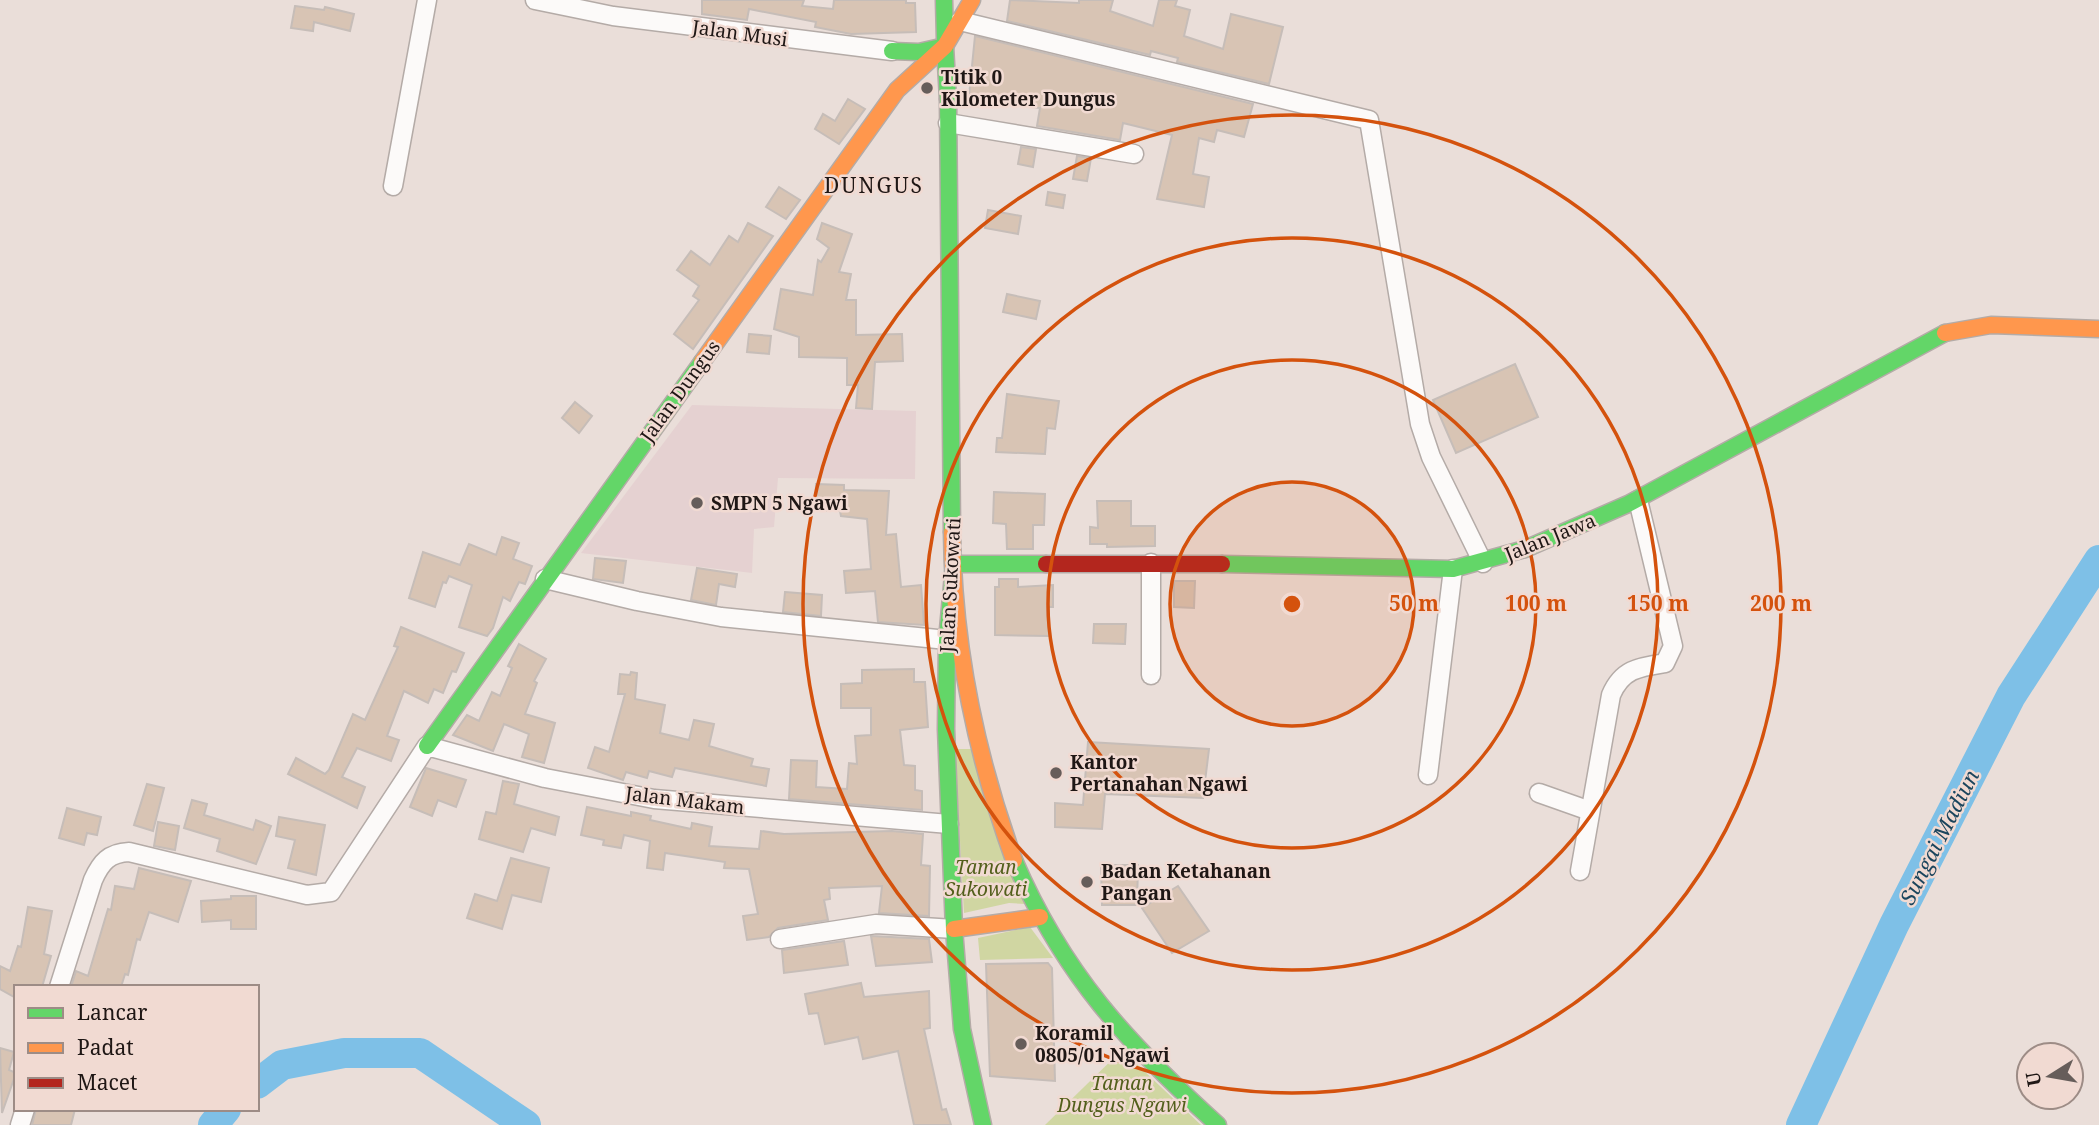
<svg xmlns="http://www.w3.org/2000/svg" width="2099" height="1125" font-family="'Noto Serif',serif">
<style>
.education{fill:#e5d1d1}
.green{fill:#d0d6a2}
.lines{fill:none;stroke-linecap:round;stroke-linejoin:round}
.river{stroke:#7ec0e7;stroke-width:30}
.building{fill:#d8c4b4;stroke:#c6bdb8;stroke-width:2}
.street-casing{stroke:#b4aba7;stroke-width:21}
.fast-casing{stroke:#b4aba7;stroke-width:19}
.slow-casing{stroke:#b4aba7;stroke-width:19}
.jam-casing{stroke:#b4aba7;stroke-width:19}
.street{stroke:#fcfaf9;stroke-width:18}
.fast{stroke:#63d668;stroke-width:16}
.slow{stroke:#ff974d;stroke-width:16}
.jam{stroke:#b3261e;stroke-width:16}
.ring{fill:none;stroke:#d4520d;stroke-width:3.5}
.poi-dot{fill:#665d5a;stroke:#f1dad2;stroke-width:2.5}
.labels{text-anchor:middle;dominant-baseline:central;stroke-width:5;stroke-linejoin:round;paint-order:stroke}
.street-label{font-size:19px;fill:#1f1715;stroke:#f1dad2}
.poi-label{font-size:19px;font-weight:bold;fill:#1f1715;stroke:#f1dad2;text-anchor:start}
.park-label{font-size:19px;font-style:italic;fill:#525f1b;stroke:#f1dad2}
.neighbourhood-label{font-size:21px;letter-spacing:2px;fill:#1f1715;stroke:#f1dad2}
.water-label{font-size:21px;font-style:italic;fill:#1b455d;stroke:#f1dad2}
.centre{fill:#d4520d;stroke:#f1dad2;stroke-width:3.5}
.ring-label{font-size:21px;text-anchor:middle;font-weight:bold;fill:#d4520d;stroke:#f1dad2;stroke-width:5;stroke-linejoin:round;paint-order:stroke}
</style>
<rect width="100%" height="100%" fill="#eaded9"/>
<polygon class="education" points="692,405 916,411 915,479 778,478 774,527 754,529 752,573 581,553"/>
<g class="green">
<polygon points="955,749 973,749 1025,904 1009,903 964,913"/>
<polygon points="1030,927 1053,958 980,960 978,938"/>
<polygon points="1122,1050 1201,1125 1045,1125"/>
</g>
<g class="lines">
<g class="river">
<polyline points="257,1084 282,1065 344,1053 420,1053 526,1125"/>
<polyline points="213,1125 226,1109"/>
<polyline points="1801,1125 1894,925 2011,696 2099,560"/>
</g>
</g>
<g class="building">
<polygon points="702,0 804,0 802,6 833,9 834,0 906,0 906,3 915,3 916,32 851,34 815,27 816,22 749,9 747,20 702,14"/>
<polygon points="1010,0 1079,3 1079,0 1113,0 1110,11 1153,26 1159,0 1177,0 1175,6 1190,10 1184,36 1223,49 1231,14 1283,27 1269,84 1177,62 1178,58 1151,51 1150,55 1007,21"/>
<polygon points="295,6 324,10 325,7 354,14 350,31 314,22 313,31 291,28"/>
<polygon points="975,36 1253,104 1244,137 1217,130 1214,142 1199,138 1193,174 1209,177 1204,207 1157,199 1172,135 1123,123 1120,140 1037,126 1040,108 989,102 989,107 968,106"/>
<polygon points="848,99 865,109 839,144 815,129 823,114 835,121"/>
<polygon points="1021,147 1036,149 1033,167 1018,164"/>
<polygon points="1077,156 1091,158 1087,181 1073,179"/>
<polygon points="779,187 800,200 786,219 766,207"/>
<polygon points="1048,192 1065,195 1063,208 1046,205"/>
<polygon points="988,210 1021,216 1018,234 985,228"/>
<polygon points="748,223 773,236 693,349 674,334 699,300 693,296 699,286 677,270 691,251 710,265 729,236 738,242"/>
<polygon points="822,223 852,234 839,272 851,274 846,300 856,300 856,335 902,334 903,361 875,362 872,409 856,408 858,385 847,385 847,358 799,357 799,337 774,329 781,289 813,295 818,260 821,262 829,248 817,239"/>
<polygon points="1007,294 1040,301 1036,319 1003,312"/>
<polygon points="749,334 771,336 769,354 747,352"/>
<polygon points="1515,364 1538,417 1456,453 1433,400"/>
<polygon points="1007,394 1059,401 1055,429 1047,428 1045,454 996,452 997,438 1002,438"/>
<polygon points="575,402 592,416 579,433 562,418"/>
<polygon points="816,484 844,485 844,490 889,491 886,535 896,534 901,587 921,585 924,625 878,622 875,591 846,593 844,571 871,569 867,519 841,516 840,511 815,511"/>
<polygon points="994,492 1045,494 1044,525 1033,525 1033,549 1007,549 1006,524 993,523"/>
<polygon points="1097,501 1131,501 1131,526 1155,526 1155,546 1107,547 1107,544 1090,544 1090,527 1098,528"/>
<polygon points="502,537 519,543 513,559 532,566 525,584 519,582 510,601 503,597 493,628 487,636 459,627 472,585 449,576 446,583 443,582 435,607 409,598 423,552 460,565 469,544 496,555"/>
<polygon points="595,558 626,561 623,583 593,579"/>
<polygon points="697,568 737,574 735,587 719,584 716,605 691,600"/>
<polygon points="999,579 1018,579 1018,587 1053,585 1053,607 1047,607 1049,636 995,635 995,587 999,587"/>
<polygon points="1174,581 1195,581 1194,608 1174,607"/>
<polygon points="785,592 822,595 821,616 783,612"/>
<polygon points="1094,624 1126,624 1125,644 1093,643"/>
<polygon points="401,627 464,653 456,672 452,671 443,693 434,689 428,703 404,691 387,736 399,740 391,761 357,748 342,777 365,787 357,808 288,774 296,758 325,774 329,770 353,714 365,720 398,647 394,646"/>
<polygon points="519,644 546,659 534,681 537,683 525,714 555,723 544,763 522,757 529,734 504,724 493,751 453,735 467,715 479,721 492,692 500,696 512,668 508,666"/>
<polygon points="914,669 914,682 925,682 928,727 900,730 904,765 915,766 915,790 922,791 922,810 789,799 791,760 817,761 816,787 847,789 849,763 857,764 855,736 871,735 871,708 841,708 841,684 862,683 862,670"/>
<polygon points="631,672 637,673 635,699 665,705 660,733 689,740 694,720 714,724 709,746 753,759 751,766 769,769 766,786 675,768 672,777 649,771 647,778 626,772 623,780 588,768 595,747 609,752 625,694 618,694 620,674 630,675"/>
<polygon points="1088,742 1209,749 1203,798 1105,794 1102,829 1055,827 1055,803 1083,805"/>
<polygon points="426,768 466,780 456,807 438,800 432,816 410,807"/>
<polygon points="503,781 519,784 514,804 559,817 555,835 531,828 523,852 479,839 486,812 496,814"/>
<polygon points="147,784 164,788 153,831 134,825"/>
<polygon points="192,800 207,804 204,815 253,830 256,820 271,826 256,864 217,851 220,839 184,828"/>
<polygon points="587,807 631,816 631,812 651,816 650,820 691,829 692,823 712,827 709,846 759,849 761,831 784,834 892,831 923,834 921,865 930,866 929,916 879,913 882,886 829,888 830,899 824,900 828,920 778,928 769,937 747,940 743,916 758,914 749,869 724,868 725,862 665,853 663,870 647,868 650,841 624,835 621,848 603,845 604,840 581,835"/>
<polygon points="67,808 101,817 97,835 87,833 84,845 59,838"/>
<polygon points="279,817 325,825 316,875 288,868 295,840 276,836"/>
<polygon points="158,822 179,826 175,850 154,846"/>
<polygon points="511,858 549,868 541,902 512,895 502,929 467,918 475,894 497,901"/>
<polygon points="1101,865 1138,865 1137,905 1102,905"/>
<polygon points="139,868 191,881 178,922 149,912 140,940 137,939 128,975 125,974 121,987 71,987 76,971 88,976 108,909 111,910 115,886 134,889"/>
<polygon points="1178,886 1209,931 1172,953 1142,908"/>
<polygon points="231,896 256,896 256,929 231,929 231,920 202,922 201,901 231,899"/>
<polygon points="28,907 52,911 44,954 51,956 42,987 16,987 16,998 0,989 0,966 10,971 18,946 21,947"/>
<polygon points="871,936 929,939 932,962 876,966"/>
<polygon points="844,941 848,965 784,973 782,950"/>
<polygon points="1048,963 1052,968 1055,1081 990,1076 986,964"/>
<polygon points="861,983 864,997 929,991 930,1028 924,1029 942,1110 946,1109 951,1125 914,1125 898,1051 863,1059 858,1037 825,1044 818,1013 809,1014 805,994"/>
<polygon points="0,1048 14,1052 9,1070 16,1073 2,1113"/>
<polygon points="36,1109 75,1109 71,1125 32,1125"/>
</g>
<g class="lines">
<g class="street-casing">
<g id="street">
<polyline points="535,0 613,16 892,51"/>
<polyline points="960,21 1369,120 1420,424 1431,457 1483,563"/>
<polyline points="948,123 1134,154"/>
<polyline points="393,186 427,0"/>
<polyline points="545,579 637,601 721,617 947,640"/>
<polyline points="1151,675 1151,563"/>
<polyline points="1428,775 1453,569"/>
<polyline points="1539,793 1590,811"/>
<path d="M1580 871 1611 695C1622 669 1639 667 1665 663L1673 646 1638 500"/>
<polyline points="780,939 876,924 954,929"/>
<path d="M59 987 93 880C101 862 109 853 129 852L307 895 331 892 427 746 545 778 654 799 949 824"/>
<polyline points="20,1125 25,1109"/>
</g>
</g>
<g class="fast-casing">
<g id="fast">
<polyline points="944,0 945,40"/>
<polyline points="945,46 948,99"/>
<polyline points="892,51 919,52 941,47"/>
<polyline points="948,99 952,532"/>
<polyline points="1222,564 1453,569 1525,549 1628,504 1945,333"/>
<polyline points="427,746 702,362"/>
<path d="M1014 860C1063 974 1127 1043 1218 1125"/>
<polyline points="983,1125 962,1029 954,929 946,729 947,640 954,564 1046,564"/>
</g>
</g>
<g class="slow-casing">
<g id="slow">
<polyline points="1945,333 1991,325 2099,329"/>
<polyline points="702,362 897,90 945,46 972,0"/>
<path d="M952 532C953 644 976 755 1014 860"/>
<polyline points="954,929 1040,917"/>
</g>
</g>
<g class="jam-casing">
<polyline id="jam" points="1046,564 1222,564"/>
</g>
<use href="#street" class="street"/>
<use href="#fast" class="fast"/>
<use href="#slow" class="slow"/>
<use href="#jam" class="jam"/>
</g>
<circle cx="1292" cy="604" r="122" fill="#d4520d" fill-opacity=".12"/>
<g class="ring">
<circle cx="1292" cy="604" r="122"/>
<circle cx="1292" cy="604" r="244"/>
<circle cx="1292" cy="604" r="366"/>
<circle cx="1292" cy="604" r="489"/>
</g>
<g class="poi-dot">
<circle cx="927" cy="88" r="7"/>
<circle cx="697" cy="503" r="7"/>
<circle cx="1056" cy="773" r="7"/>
<circle cx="1087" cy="882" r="7"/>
<circle cx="1021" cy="1044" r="7"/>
</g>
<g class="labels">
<g class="street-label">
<text transform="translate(740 33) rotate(8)">Jalan Musi</text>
<text transform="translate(680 391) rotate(-54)">Jalan Dungus</text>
<text transform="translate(1550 537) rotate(-22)">Jalan Jawa</text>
<text transform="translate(950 585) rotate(-87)">Jalan Sukowati</text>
<text transform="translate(685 800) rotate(7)">Jalan Makam</text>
</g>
<g class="poi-label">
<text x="941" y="77">Titik 0<tspan x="941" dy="22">Kilometer Dungus</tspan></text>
<text x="711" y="503">SMPN 5 Ngawi</text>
<text x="1070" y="762">Kantor<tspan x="1070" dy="22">Pertanahan Ngawi</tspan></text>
<text x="1101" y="871">Badan Ketahanan<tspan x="1101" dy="22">Pangan</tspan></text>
<text x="1035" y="1033">Koramil<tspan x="1035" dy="22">0805/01 Ngawi</tspan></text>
</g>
<g class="park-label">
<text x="986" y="867">Taman<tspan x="986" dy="22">Sukowati</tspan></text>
<text x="1122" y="1083">Taman<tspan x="1122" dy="22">Dungus Ngawi</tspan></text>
</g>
<g class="neighbourhood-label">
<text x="874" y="185">DUNGUS</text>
</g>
<g class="water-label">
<text transform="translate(1939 837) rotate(-63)">Sungai Madiun</text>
</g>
</g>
<circle cx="1292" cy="604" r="10" class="centre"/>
<g class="ring-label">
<text x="1414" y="611">50 m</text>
<text x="1536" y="611">100 m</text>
<text x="1658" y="611">150 m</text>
<text x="1781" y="611">200 m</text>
</g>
<rect x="14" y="985" width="245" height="126" fill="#f1dad2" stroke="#9d8c86" stroke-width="2"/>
<rect x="28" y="1008" width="35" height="10" fill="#63d668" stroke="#9d8c86" stroke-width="2"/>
<text x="77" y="1020" font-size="21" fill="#1f1715">Lancar</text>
<rect x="28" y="1043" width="35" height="10" fill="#ff974d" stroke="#9d8c86" stroke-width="2"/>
<text x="77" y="1055" font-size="21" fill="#1f1715">Padat</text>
<rect x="28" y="1078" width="35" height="10" fill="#b3261e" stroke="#9d8c86" stroke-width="2"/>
<text x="77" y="1090" font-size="21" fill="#1f1715">Macet</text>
<g transform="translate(2050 1076) rotate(259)"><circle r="33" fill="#f1dad2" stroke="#9d8c86" stroke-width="2"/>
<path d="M0-5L12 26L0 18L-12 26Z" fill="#665d5a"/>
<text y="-10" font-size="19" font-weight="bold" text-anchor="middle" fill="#1f1715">U</text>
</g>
</svg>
